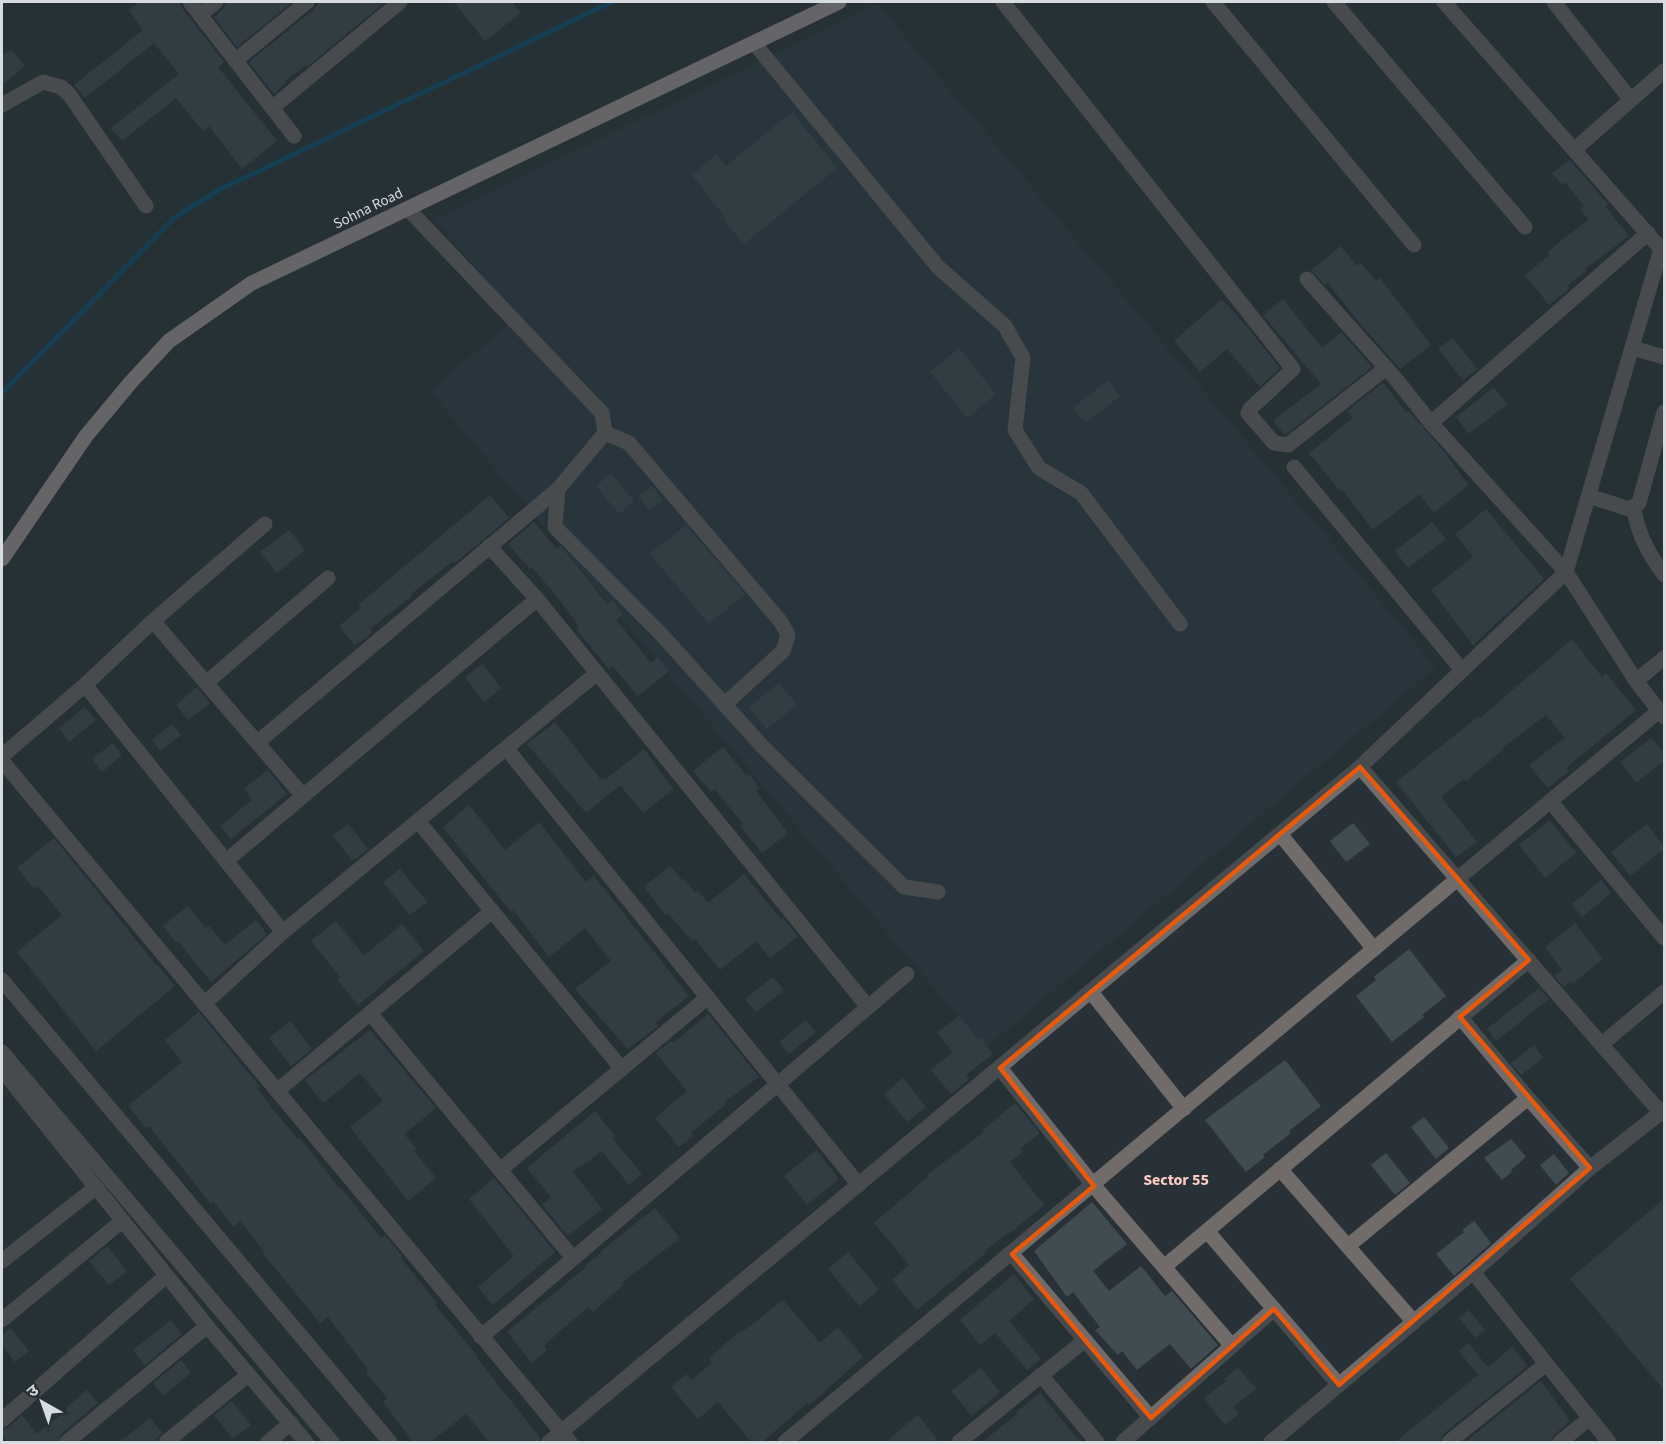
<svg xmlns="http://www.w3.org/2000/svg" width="1666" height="1444" font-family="'Source Sans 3','Noto Sans Devanagari',sans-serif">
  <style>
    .built { fill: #2b3b45 }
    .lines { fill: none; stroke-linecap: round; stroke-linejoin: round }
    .stream { stroke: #014f73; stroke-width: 5 }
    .building { fill: #414b52 }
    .minor { stroke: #716b6a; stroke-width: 15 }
    .major { stroke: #b2a5a3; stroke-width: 15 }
    .marked { fill: none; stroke: #e8590c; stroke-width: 4.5; stroke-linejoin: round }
    .labels { text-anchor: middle; stroke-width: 5; stroke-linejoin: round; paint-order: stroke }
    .street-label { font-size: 15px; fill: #d6dce0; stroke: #273137 }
    .neighbourhood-label { font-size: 16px; font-weight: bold; fill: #ffccc3; stroke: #273137 }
  </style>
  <rect width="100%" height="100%" fill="#273137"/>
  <path class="built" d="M877 4 1436 667 985 1048 430 391 517 317 435 220Z"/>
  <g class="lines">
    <path class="stream" d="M2 393 175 217 219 190 612 2"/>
  </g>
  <g class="building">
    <path d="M139 2H180L182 8 224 62 218 67 277 141 242 169 209 126 203 131 176 98 122 141 111 128 179 74 154 43 85 98 74 85 143 30 128 10Z"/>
    <path d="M226 2H288L290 4 237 47 214 17 223 9Z"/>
    <path d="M319 2H385L307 67 306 65 285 81 286 83 274 94 249 62 313 10Z"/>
    <path d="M454 2H512L521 13 485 41Z"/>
    <path d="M11 49 25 66 2 85V56Z"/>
    <path d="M792 112 837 168 744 244 723 219 725 217 692 175 717 154 726 166Z"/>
    <path d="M1570 160 1608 204 1605 206 1629 236 1585 269 1586 271 1568 285 1570 288 1549 305 1525 275 1550 255 1547 252 1588 220 1580 209 1584 206 1565 182 1562 185 1552 173Z"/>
    <path d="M1341 246 1357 266 1361 263 1376 281 1380 278 1431 345 1400 369 1357 320 1328 283 1325 285 1311 270Z"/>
    <path d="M1222 299 1247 327 1280 368 1260 387 1227 349 1200 372 1174 341Z"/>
    <path d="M1283 299 1322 348 1341 332 1372 367 1285 435 1273 421 1321 384 1263 315Z"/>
    <path d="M1453 338 1477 369 1463 380 1438 349Z"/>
    <path d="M959 348 996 394 967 418 930 372Z"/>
    <path d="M1108 380 1120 396 1086 423 1073 408Z"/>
    <path d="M1385 381 1383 383 1407 413 1409 411 1446 454 1468 485 1434 513 1419 494 1373 530 1342 489 1340 491 1309 453 1353 418 1347 411Z"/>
    <path d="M1494 387 1507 404 1469 434 1456 417Z"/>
    <path d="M611 473 634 501 619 514 596 486Z"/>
    <path d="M652 486 663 500 650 511 639 496Z"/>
    <path d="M490 495 509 518 455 563 453 561 411 594 412 596 370 629 373 632 355 646 339 626 361 608 358 605Z"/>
    <path d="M1486 509 1544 579 1473 645 1431 590 1473 557 1455 534Z"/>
    <path d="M534 522 557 549 561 546 565 551 607 604 612 600 623 614 616 620 651 663 658 657 669 671 638 696 613 666 609 669 576 629 579 626 558 598 532 567 530 569 508 544Z"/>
    <path d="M1432 522 1446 539 1408 568 1395 551Z"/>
    <path d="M686 525 745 594 709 624 650 554Z"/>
    <path d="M289 530 305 550 277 573 260 552Z"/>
    <path d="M1572 639 1602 677 1606 673 1636 710 1566 768 1569 771 1548 788 1529 765 1565 738 1546 715 1503 747 1504 749 1466 781 1464 779 1441 797 1477 842 1456 857 1396 782 1479 716 1480 718Z"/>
    <path d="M482 664 501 688 484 702 465 677Z"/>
    <path d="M779 683 797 705 767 729 749 707Z"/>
    <path d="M197 687 210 703 188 720 176 705Z"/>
    <path d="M85 707 96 720 69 742 59 728Z"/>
    <path d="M555 722 601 780 603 778 605 780 644 749 673 789 643 813 620 785 586 813 527 744Z"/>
    <path d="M172 724 181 735 160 751 152 740Z"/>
    <path d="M1651 738 1665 754V760L1636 783 1620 762Z"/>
    <path d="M113 743 122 755 102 772 92 759Z"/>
    <path d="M723 747 747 776 749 774 760 788 756 791 788 833 762 853 740 826 743 824 715 789 711 792 693 771Z"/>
    <path d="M268 770 287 794 231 839 220 826 252 800 244 789Z"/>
    <path d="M469 805 505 850 539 822 586 882 594 876 689 996 656 1022 658 1026 628 1049 575 989 611 961 585 928 549 957 513 910 511 912 443 827Z"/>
    <path d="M1550 820 1576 853 1545 878 1519 845Z"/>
    <path d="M1353 823 1370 844 1346 862 1330 841Z"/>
    <path d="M348 824 368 849 353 861 333 836Z"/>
    <path d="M1647 824 1665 848 1630 876 1611 852Z"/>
    <path d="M54 838 156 965 157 964 175 986 96 1051 17 952 62 915 38 886 34 889 17 868Z"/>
    <path d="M670 866 683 881 684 879 695 893 698 891 708 903 744 874 781 919 783 918 798 936 770 958 756 941 720 970 695 939 692 941 668 913 666 915 644 887Z"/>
    <path d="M400 869 427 902 410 915 383 882Z"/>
    <path d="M1601 880 1611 893 1582 917 1572 904Z"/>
    <path d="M188 906 206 928 209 926 225 945 256 920 267 934 211 982 178 941 176 943 163 926Z"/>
    <path d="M336 921 364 956 402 924 424 951 358 1005 337 979 340 977 311 941Z"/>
    <path d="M1575 923 1603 959 1573 983 1571 981 1564 987 1554 976 1562 970 1545 947Z"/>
    <path d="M1409 949 1446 996 1422 1015 1424 1017 1392 1042 1356 996 1376 980 1374 977Z"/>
    <path d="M773 977 784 990 756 1012 745 999Z"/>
    <path d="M1539 988 1549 999 1496 1041 1487 1029Z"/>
    <path d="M199 1012 259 1086 257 1088 276 1113 298 1139 300 1138 340 1189 341 1188 381 1238 385 1235 403 1257 401 1258 437 1303 435 1305 478 1357 477 1358 540 1438 539 1443H490L466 1414 429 1443H414L383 1402 387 1398 366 1373 368 1370 328 1317 320 1323 262 1252 264 1251 240 1221 234 1227 214 1202 211 1204 149 1126 146 1128 128 1106 182 1062 165 1040Z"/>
    <path d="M708 1014 759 1077 724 1102 726 1104 691 1133 693 1136 679 1147 655 1118 687 1091 656 1053 671 1041 673 1043Z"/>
    <path d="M959 1016 979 1040 981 1038 993 1054 966 1075 969 1079 951 1094 931 1070 953 1052 937 1033Z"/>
    <path d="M806 1020 816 1032 789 1054 779 1042Z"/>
    <path d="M290 1021 312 1049 291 1066 269 1038Z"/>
    <path d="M370 1030 436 1108 404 1134 417 1149 414 1151 436 1178 408 1201 350 1127 383 1101 360 1073 323 1103 305 1080Z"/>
    <path d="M1534 1045 1543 1058 1521 1075 1511 1063Z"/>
    <path d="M1285 1060 1321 1106 1289 1131 1291 1133 1263 1155 1265 1157 1246 1172 1205 1120Z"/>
    <path d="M903 1078 926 1107 907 1122 884 1094Z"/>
    <path d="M1015 1103 1040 1133 1020 1149 1023 1152 1010 1162 1044 1205 1010 1233 1009 1232 986 1250 987 1252 917 1310 892 1280 909 1265 874 1223 929 1176 927 1175 984 1132 983 1130Z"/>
    <path d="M595 1111 615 1136 612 1138 642 1174 629 1185 602 1151 573 1172 602 1209 568 1236 542 1205 551 1197 527 1168Z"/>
    <path d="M1424 1117 1449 1148 1436 1159 1411 1127Z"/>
    <path d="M1511 1139 1526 1157 1511 1170 1512 1172 1502 1180 1484 1158Z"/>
    <path d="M816 1150 839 1179 807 1205 784 1176Z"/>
    <path d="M1386 1153 1410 1183 1395 1195 1371 1165Z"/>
    <path d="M1554 1154 1569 1173 1556 1185 1540 1165Z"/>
    <path d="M494 1178 555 1252 493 1305 478 1287 514 1256 469 1199Z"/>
    <path d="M1665 1198V1391L1570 1279Z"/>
    <path d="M1092 1202 1127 1244 1093 1271 1109 1291 1141 1266 1165 1296 1172 1291 1218 1345 1191 1369 1170 1344 1137 1370 1122 1351 1118 1355 1095 1330 1100 1327 1073 1292 1067 1297 1034 1251Z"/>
    <path d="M655 1208 680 1238 621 1283 623 1285 593 1312 589 1307 562 1329 544 1346 547 1350 532 1363 507 1332 587 1266 586 1265 601 1253 600 1252Z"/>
    <path d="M1474 1221 1491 1243 1454 1276 1436 1254 1464 1232 1462 1230Z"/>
    <path d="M107 1246 127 1271 109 1285 89 1261Z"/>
    <path d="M848 1252 879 1290 859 1306 828 1269Z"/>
    <path d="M1014 1274 1034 1299 1009 1321 1041 1359 1027 1370 995 1333 980 1345 960 1320Z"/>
    <path d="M783 1300 820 1343 838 1327 863 1357 822 1394 809 1405 807 1403 761 1443H752L718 1402 698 1419 671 1387 686 1374 691 1380 712 1363 709 1359 726 1343 740 1331 741 1333Z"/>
    <path d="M1469 1310 1485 1330 1475 1338 1459 1318Z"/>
    <path d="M171 1320 182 1334 145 1365 133 1350Z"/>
    <path d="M11 1328 29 1351 15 1362 2 1345V1335Z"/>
    <path d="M1468 1343 1488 1367 1512 1347 1528 1366 1443 1434 1439 1443H1394L1478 1375 1459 1351Z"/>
    <path d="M181 1360 191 1373 163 1396 153 1383Z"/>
    <path d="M1238 1367 1256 1389 1233 1407 1239 1414 1225 1425 1204 1398 1226 1381 1224 1379Z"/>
    <path d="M981 1368 1000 1392 972 1416 951 1391Z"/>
    <path d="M1541 1381 1570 1421 1554 1435 1550 1443H1464Z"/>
    <path d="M87 1390 98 1403 61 1434 57 1443H8L2 1435V1429L8 1428 22 1415 37 1434 67 1410 66 1408Z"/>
    <path d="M1040 1393 1081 1443H981L1017 1414 1016 1412Z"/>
    <path d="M232 1401 251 1425 233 1439 214 1415Z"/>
    <path d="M918 1415 940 1443H885L903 1427Z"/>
    <path d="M150 1418 162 1433 157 1438 156 1443H119Z"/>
  </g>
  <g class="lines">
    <g class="minor">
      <path d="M190 2 294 136"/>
      <path d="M1003 2 1293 369 1250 409 1248 413 1274 443 1288 445 1386 368"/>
      <path d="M1213 2 1414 245"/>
      <path d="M1334 2 1525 227"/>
      <path d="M1444 2 1661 249"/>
      <path d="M1554 2 1631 100"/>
      <path d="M200 15 216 2"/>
      <path d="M754 43 938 267 1005 326 1023 358 1015 430 1039 468 1081 493 1180 624"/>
      <path d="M236 60 307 2"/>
      <path d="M2 105 43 82 61 87 69 94 146 206"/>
      <path d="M272 108 400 2"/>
      <path d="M1574 150 1664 71"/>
      <path d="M1307 279 1395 378 1431 423 1566 572 1636 681 1664 717"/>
      <path d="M1632 348 1664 357"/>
      <path d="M1431 423 1648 233"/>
      <path d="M605 433 629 443 781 622 788 635 783 651 725 704"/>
      <path d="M1294 467 1462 670"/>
      <path d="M558 489 555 527 660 633 762 746 904 887 938 892"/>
      <path d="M1589 496 1629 509 1639 503 1664 412"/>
      <path d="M1634 508C1637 533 1649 554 1664 575"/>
      <path d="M489 546 537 599 868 1007"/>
      <path d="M153 621 265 524"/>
      <path d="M1636 681 1664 658"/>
      <path d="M206 683 328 578"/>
      <path d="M85 685 283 932"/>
      <path d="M258 742 558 489 605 433 602 413 408 209"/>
      <path d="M506 748 859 1185"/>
      <path d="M2 756 85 685 153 621 303 796"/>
      <path d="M2 761 570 1442"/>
      <path d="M1360 767 1661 1113"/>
      <path d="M1550 801 1664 938"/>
      <path d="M418 821 622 1069"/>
      <path d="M1280 834 1374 949"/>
      <path d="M226 861 537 599"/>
      <path d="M2 980 390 1442"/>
      <path d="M1091 992 1184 1109"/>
      <path d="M204 1004 283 932 597 673"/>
      <path d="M370 1013 573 1258"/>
      <path d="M1460 1017 1528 1098 1590 1168"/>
      <path d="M1602 1044 1664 992"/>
      <path d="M2 1052 332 1442"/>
      <path d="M1000 1068 1094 1186 1164 1267 1529 960"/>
      <path d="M2 1070 207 1326 306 1442"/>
      <path d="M277 1091 492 911"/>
      <path d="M1280 1169 1414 1322"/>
      <path d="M500 1170 708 997"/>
      <path d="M1207 1231 1339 1385"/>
      <path d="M1348 1246 1528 1098"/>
      <path d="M1012 1254 1151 1418"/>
      <path d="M2 1261 95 1188"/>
      <path d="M1164 1267 1232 1346"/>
      <path d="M1473 1272 1609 1442"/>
      <path d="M2 1320 122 1221"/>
      <path d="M481 1337 907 974"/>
      <path d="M1041 1375 1097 1442"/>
      <path d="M2 1420 166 1276"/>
      <path d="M67 1442 207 1326"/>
      <path d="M166 1442 248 1375"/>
      <path d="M268 1442 291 1423"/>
      <path d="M549 1442 1360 767 1566 572 1661 249 1664 246"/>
      <path d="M785 1442C1077 1200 1366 953 1659 711"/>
      <path d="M959 1442 1085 1340"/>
      <path d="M1123 1442 1274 1309"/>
      <path d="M1271 1442 1473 1272 1590 1168 1664 1110"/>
      <path d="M1449 1442 1546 1364"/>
      <path d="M1560 1442 1590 1418"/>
    </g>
    <path class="major" d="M2 559 86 436 131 382 169 341 252 283 839 2"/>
  </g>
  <path d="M0 0H1666V1444H0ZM1360 767 1529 960 1460 1017 1590 1168 1339 1385 1274 1309 1151 1418 1012 1254 1094 1186 1000 1068Z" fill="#273137" fill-opacity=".55" fill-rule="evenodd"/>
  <path class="marked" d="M1360 767 1529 960 1460 1017 1590 1168 1339 1385 1274 1309 1151 1418 1012 1254 1094 1186 1000 1068Z"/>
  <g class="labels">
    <g class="street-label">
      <text transform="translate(368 208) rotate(-26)" y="5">Sohna Road</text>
    </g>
    <g class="neighbourhood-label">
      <text x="1176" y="1185">Sector 55</text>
    </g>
  </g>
  <rect width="1666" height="1444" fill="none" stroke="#d6dce0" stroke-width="6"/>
  <g transform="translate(42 1402) rotate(320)" stroke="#273137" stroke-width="4.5" paint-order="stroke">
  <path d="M0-4.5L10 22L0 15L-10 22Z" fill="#d6dce0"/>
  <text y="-9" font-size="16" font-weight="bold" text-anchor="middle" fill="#d6dce0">उ</text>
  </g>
</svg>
